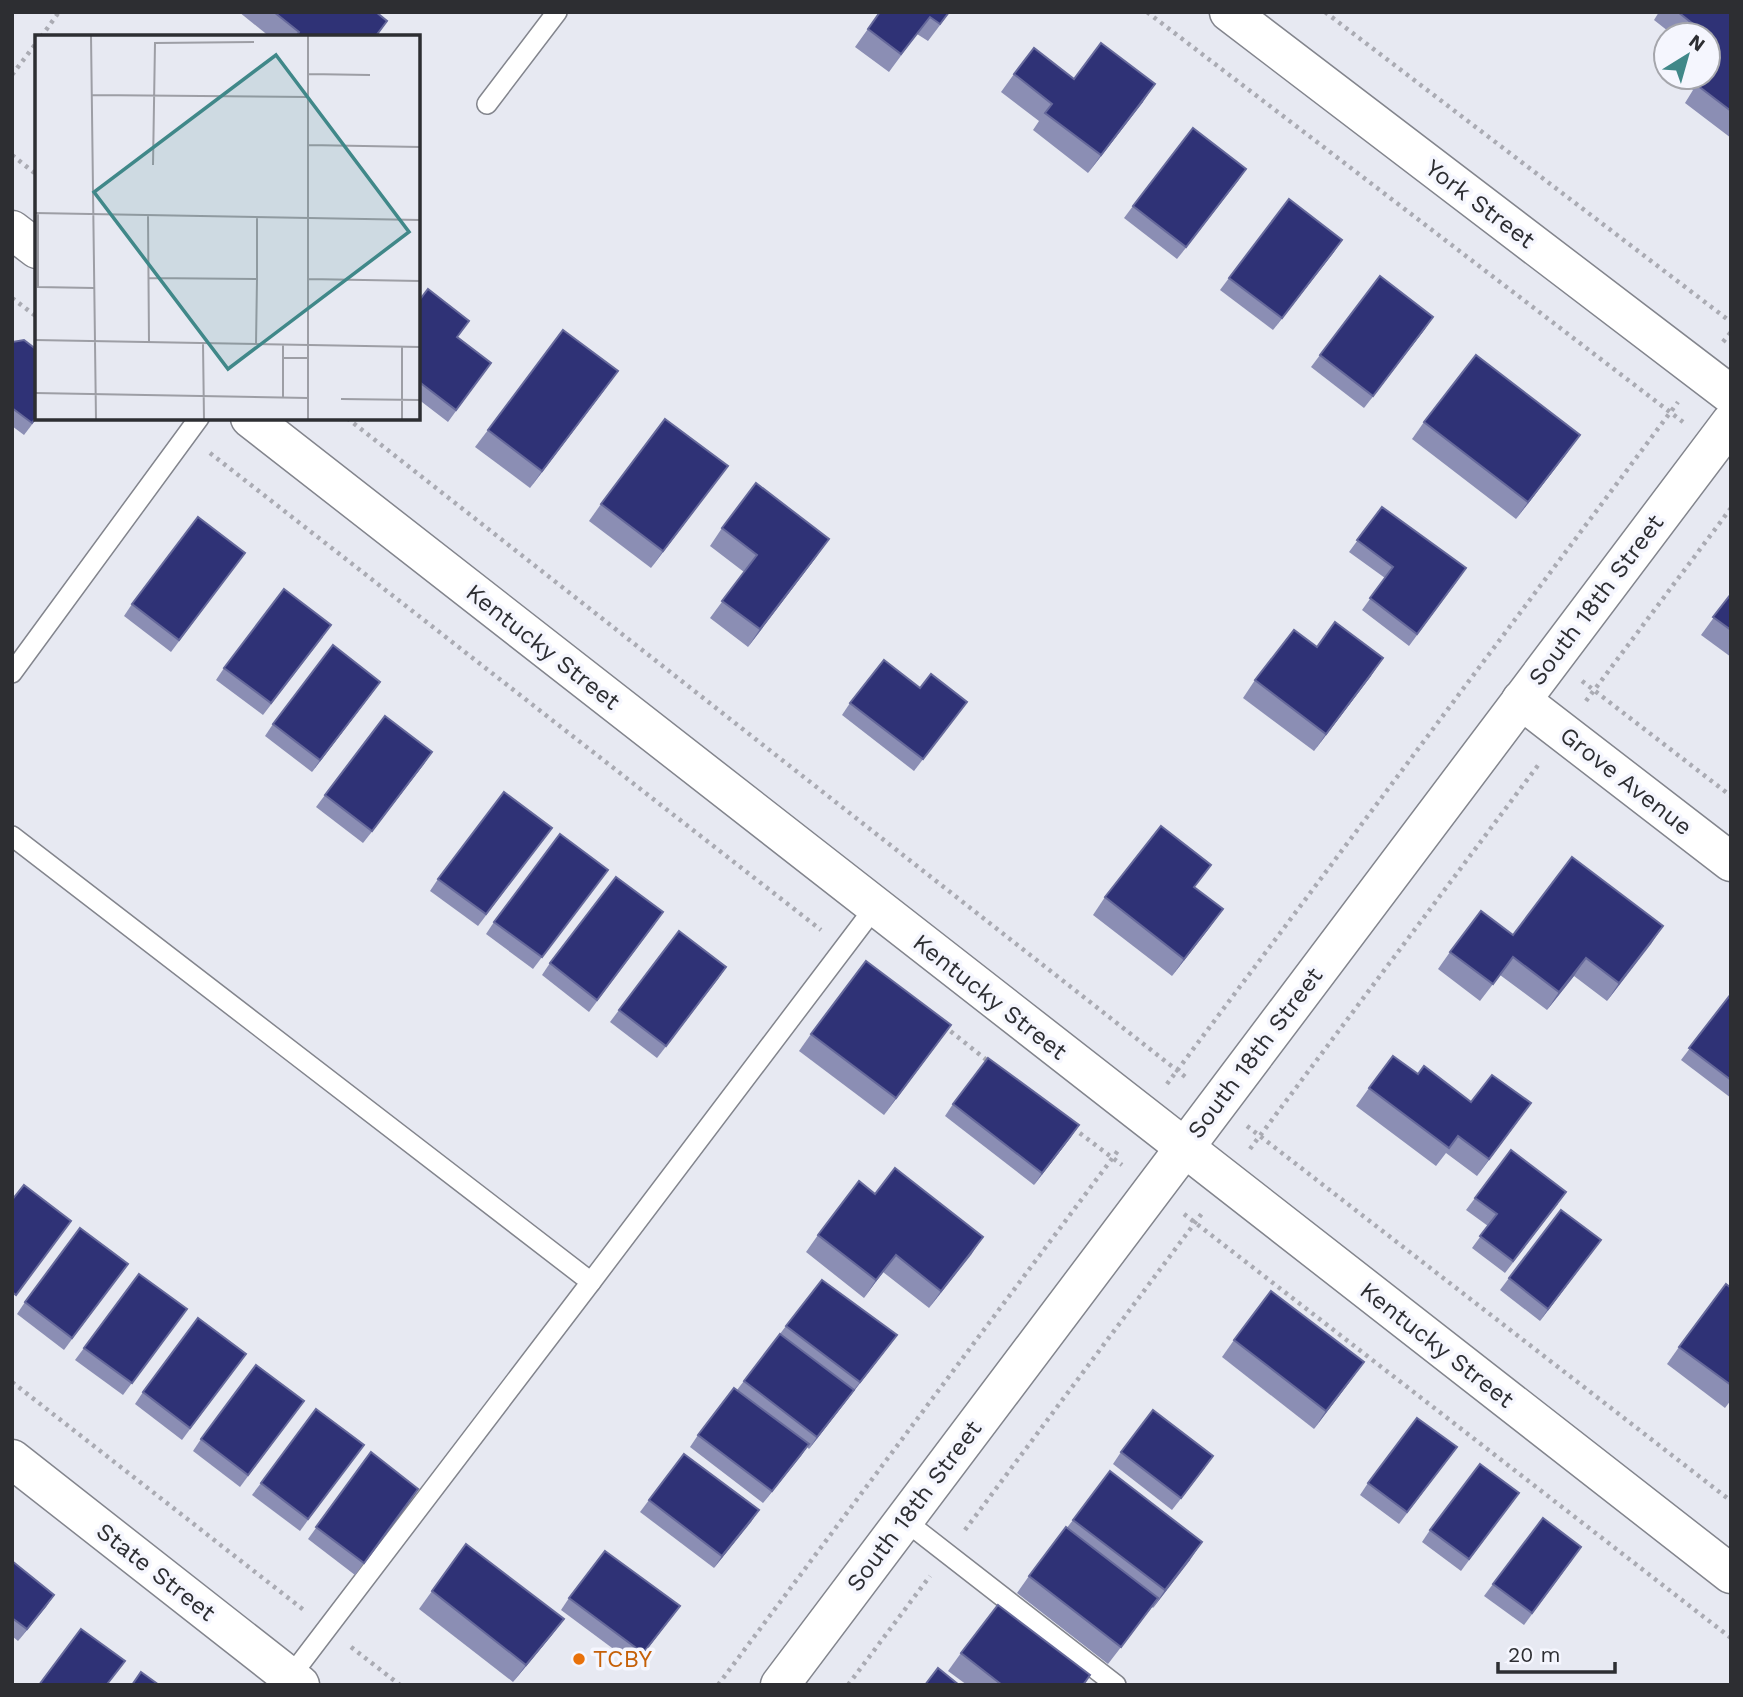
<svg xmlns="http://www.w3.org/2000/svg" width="1743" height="1697" font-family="'Work Sans',sans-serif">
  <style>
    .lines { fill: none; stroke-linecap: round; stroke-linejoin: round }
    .service-casing { stroke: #83858d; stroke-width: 22 }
    .minor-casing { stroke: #83858d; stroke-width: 41 }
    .tertiary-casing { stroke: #83858d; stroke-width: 41 }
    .path { stroke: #aaabb3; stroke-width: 4.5; stroke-dasharray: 3.5 5; stroke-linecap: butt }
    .service { stroke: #fff; stroke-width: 19 }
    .minor { stroke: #fff; stroke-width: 38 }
    .tertiary { stroke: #fff; stroke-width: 38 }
    .wall { fill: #8b8eb4 }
    .shaded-wall { fill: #66699b }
    .building { fill: #2f3276; stroke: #66699b; stroke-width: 2 }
    .food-dot { fill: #e8710a; stroke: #f5f6fe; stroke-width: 2.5 }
    .labels { text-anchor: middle; stroke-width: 7; stroke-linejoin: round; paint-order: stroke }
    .street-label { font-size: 24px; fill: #2d2e32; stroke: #f5f6fe }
    .food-label { font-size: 24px; fill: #c56008; stroke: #f5f6fe; text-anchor: start }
    .inset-road { fill: none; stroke: #9d9ea5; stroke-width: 2 }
    .view { fill: #408889; fill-opacity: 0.15; stroke: #408889; stroke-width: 3.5 }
    .inset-edge { fill: none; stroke: #2d2e32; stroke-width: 3.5 }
  </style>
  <rect width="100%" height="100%" fill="#e7e9f2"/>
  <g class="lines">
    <g class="service-casing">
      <g id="service">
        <path d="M487 104 557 12"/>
        <path d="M12 673 199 418"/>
        <path d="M12 836 591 1282 290 1677"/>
        <path d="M591 1282 875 907"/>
        <path d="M904 1520 1116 1685"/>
      </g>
    </g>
    <g class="minor-casing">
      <g id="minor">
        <path d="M1229 12 1731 395"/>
        <path d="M12 230 37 249"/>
        <path d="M250 418 1731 1574"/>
        <path d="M1521 700 1731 862"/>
        <path d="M780 1685 1731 422"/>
      </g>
    </g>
    <g class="tertiary-casing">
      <path id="tertiary" d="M12 1459 300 1685"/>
    </g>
    <g class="path">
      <path d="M1147 12 1683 422"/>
      <path d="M1325 12 1731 322"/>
      <path d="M41 37 59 12"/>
      <path d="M12 75 37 42"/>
      <path d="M12 155 37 175"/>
      <path d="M12 298 37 317"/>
      <path d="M1723 342 1731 332"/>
      <path d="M347 418 1188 1079"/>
      <path d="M210 453 821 930"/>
      <path d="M1582 681 1731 796"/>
      <path d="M1586 701 1731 508"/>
      <path d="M944 1026 989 1062"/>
      <path d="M1167 1084 1678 402"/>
      <path d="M1247 1126 1731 1501"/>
      <path d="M1073 1128 1122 1165"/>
      <path d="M1250 1149 1539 764"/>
      <path d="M1184 1214 1731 1638"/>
      <path d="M12 1382 305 1611"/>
      <path d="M965 1530 1203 1212"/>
      <path d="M351 1647 400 1685"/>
      <path d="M718 1685 1120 1148"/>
      <path d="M848 1685 930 1576"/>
    </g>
    <use href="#service" class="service"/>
    <use href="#minor" class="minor"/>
    <use href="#tertiary" class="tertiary"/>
  </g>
  <g class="wall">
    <path d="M239 12H376L387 21 376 37H270Z"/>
    <path d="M880 12H950L928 41 917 34 889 72 855 47Z"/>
    <path d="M1659 12H1731V138L1685 103 1693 90 1676 77H1708V35H1673L1654 20Z"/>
    <path d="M1666 60V69L1662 66Z"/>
    <path d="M1014 74 1074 79 1143 102 1088 173 1033 130 1039 121 1001 92Z"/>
    <path d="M1246 169 1177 259 1124 218 1133 206Z"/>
    <path d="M1334 252 1273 330 1220 290 1229 278Z"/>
    <path d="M418 302 458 337 491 363 448 422 418 399Z"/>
    <path d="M1425 329 1364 408 1311 367 1320 355Z"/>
    <path d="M12 342 37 418 24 435 12 426Z"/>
    <path d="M605 389 530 488 475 447 488 430Z"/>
    <path d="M1424 422 1567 453 1516 519 1412 439Z"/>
    <path d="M715 483 651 568 589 521 601 504Z"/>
    <path d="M1382 507 1458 580 1409 646 1362 610 1385 578 1349 552Z"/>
    <path d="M722 528 817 556 748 647 710 618 744 572 710 546Z"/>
    <path d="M245 553 171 652 124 616 132 604Z"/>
    <path d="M1731 594V657L1701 635Z"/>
    <path d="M323 637 263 715 216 680 224 668Z"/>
    <path d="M1317 647 1371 676 1314 751 1243 698 1255 680Z"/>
    <path d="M920 688 967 702 914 771 842 715 850 703Z"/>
    <path d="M372 693 312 772 265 736 273 724Z"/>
    <path d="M424 764 363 843 316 807 325 795Z"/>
    <path d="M543 840 478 926 430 891 438 879Z"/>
    <path d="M608 870 533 969 486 934 494 922Z"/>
    <path d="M1195 887 1210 927 1172 976 1093 915 1105 897Z"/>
    <path d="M655 924 589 1012 542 975 550 963Z"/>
    <path d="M1663 926 1607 1001 1574 976 1547 1010 1500 975 1480 1001 1438 969 1450 952 1513 935Z"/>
    <path d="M726 967 657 1058 610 1022 619 1010Z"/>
    <path d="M1731 994V1098L1681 1060Z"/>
    <path d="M951 1025 884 1115 799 1051 811 1034Z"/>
    <path d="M1418 1074 1471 1102 1531 1103 1477 1176 1446 1153 1436 1166 1356 1106 1369 1088Z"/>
    <path d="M953 1104 1071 1137 1034 1185 945 1116Z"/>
    <path d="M875 1194 983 1237 929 1308 883 1272 864 1298 806 1252 818 1235Z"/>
    <path d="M1475 1198 1558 1204 1505 1273 1472 1248 1488 1226 1466 1210Z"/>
    <path d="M1601 1240 1540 1321 1500 1290 1509 1278Z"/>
    <path d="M128 1264 64 1350 17 1314 25 1302Z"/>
    <path d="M1731 1288V1400L1725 1408 1667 1364 1679 1347Z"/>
    <path d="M178 1321 123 1395 75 1360 84 1348Z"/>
    <path d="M786 1326 888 1347 809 1449 807 1447 763 1503 690 1447 698 1435 737 1390Z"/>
    <path d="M1234 1340 1351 1380 1314 1429 1222 1357Z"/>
    <path d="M237 1366 182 1440 135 1404 143 1392Z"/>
    <path d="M295 1413 240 1487 193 1451 201 1439Z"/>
    <path d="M1457 1447 1399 1524 1360 1495 1368 1483Z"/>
    <path d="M371 1452 418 1489 355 1575 308 1539Z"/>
    <path d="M1121 1452 1205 1468 1172 1510 1113 1464Z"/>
    <path d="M355 1456 300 1531 252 1495 261 1483Z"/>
    <path d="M1519 1493 1461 1571 1422 1542 1430 1530Z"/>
    <path d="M649 1500 759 1510 714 1568 640 1512Z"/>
    <path d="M1073 1520 1190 1560 1153 1608 1152 1607 1108 1664 1017 1593 1029 1576Z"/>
    <path d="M466 1544 564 1619 551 1636 513 1682 419 1609Z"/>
    <path d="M1573 1559 1524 1625 1484 1596 1493 1584Z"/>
    <path d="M12 1561 54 1595 18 1641 12 1636Z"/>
    <path d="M569 1598 680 1606 635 1665 561 1610Z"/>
    <path d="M961 1653 1084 1685H967L948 1671Z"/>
  </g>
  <g class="shaded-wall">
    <path d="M1155 84 1143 102 1088 173 1101 155Z"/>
    <path d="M1246 169 1238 181 1177 259 1186 247Z"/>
    <path d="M1342 240 1334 252 1273 330 1282 318Z"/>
    <path d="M1433 317 1425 329 1364 408 1373 396Z"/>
    <path d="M618 371 605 389 530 488 542 471Z"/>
    <path d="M1580 435 1567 453 1516 519 1528 502Z"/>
    <path d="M728 466 715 483 651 568 663 551Z"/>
    <path d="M829 539 817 556 748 647 760 629Z"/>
    <path d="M1383 658 1371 676 1314 751 1326 734Z"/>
    <path d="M380 682 372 693 312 772 320 760Z"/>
    <path d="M432 752 424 764 363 843 372 831Z"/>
    <path d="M1223 909 1210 927 1172 976 1184 959Z"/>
    <path d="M1663 926 1651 944 1607 1001 1619 983Z"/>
    <path d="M1586 958 1574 976 1547 1010 1559 992Z"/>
    <path d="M726 967 718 979 657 1058 666 1046Z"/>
    <path d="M951 1025 938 1043 884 1115 896 1098Z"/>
    <path d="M1531 1103 1518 1121 1477 1176 1489 1159Z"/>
    <path d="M1079 1125 1071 1137 1034 1185 1042 1173Z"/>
    <path d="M983 1237 971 1255 929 1308 941 1291Z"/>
    <path d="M1601 1240 1592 1252 1540 1321 1548 1309Z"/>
    <path d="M896 1255 883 1272 864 1298 876 1280Z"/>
    <path d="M897 1335 888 1347 809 1449 817 1437Z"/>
    <path d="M1364 1362 1351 1380 1314 1429 1326 1411Z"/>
    <path d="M809 1444 801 1456 763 1503 772 1491Z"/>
    <path d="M759 1510 751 1522 714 1568 722 1556Z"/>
    <path d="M1202 1542 1190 1560 1153 1608 1165 1590Z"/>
    <path d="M54 1595 46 1607 18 1641 27 1629Z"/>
    <path d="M680 1606 671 1618 635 1665 643 1653Z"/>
    <path d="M564 1619 551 1636 513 1682 526 1665Z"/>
  </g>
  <g class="building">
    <path d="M274 12H376L387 21 375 37H296L299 32Z"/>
    <path d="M880 12H949L940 24 930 17 901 54 868 29Z"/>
    <path d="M1678 12H1731V111L1697 85 1703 77H1708V35H1684L1693 24Z"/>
    <path d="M1101 43 1155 84 1101 155 1045 113 1052 104 1014 74 1034 48 1074 79Z"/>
    <path d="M1193 128 1246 169 1186 247 1133 206Z"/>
    <path d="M1289 199 1342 240 1282 318 1229 278Z"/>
    <path d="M1380 276 1433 317 1373 396 1320 355Z"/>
    <path d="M428 289 469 321 457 337 491 363 456 410 418 381V302Z"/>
    <path d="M563 330 618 371 542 471 488 430Z"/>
    <path d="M24 340 37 350V417L32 423 12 408V342Z"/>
    <path d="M1476 355 1580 435 1528 502 1424 422Z"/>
    <path d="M665 419 728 466 663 551 601 504Z"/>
    <path d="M756 483 829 539 760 629 722 601 757 555 722 528Z"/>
    <path d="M1382 507 1466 568 1417 634 1370 598 1393 567 1357 540Z"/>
    <path d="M198 517 245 553 179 640 132 604Z"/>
    <path d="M284 589 331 625 271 703 224 668Z"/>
    <path d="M1731 594V630L1713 617Z"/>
    <path d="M1335 622 1383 658 1326 734 1255 680 1294 630 1317 647Z"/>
    <path d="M333 645 380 682 320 760 273 724Z"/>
    <path d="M884 660 920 688 931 674 967 702 923 759 850 703Z"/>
    <path d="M385 716 432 752 372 831 325 795Z"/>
    <path d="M504 792 552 828 486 914 438 879Z"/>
    <path d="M1161 826 1211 865 1194 887 1223 909 1184 959 1105 897Z"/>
    <path d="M560 834 608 870 542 957 494 922Z"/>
    <path d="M1572 857 1663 926 1619 983 1586 958 1559 992 1513 957 1493 984 1450 952 1481 911 1513 935Z"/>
    <path d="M616 877 663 912 597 1000 550 963Z"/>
    <path d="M679 931 726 967 666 1046 619 1010Z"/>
    <path d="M866 961 951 1025 896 1098 811 1034Z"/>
    <path d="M1731 994V1080L1689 1048Z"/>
    <path d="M1393 1056 1418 1074 1424 1066 1471 1102 1492 1075 1531 1103 1489 1159 1458 1136 1449 1148 1369 1088Z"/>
    <path d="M988 1058 1079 1125 1042 1173 953 1104Z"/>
    <path d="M1511 1150 1566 1192 1513 1261 1480 1236 1497 1214 1475 1198Z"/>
    <path d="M895 1168 983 1237 941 1291 896 1255 876 1280 818 1235 859 1181 875 1194Z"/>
    <path d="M24 1185 71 1221 16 1295 12 1292V1200Z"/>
    <path d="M1561 1210 1601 1240 1548 1309 1509 1278Z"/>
    <path d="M80 1228 128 1264 72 1338 25 1302Z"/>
    <path d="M139 1274 187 1309 132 1383 84 1348Z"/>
    <path d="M822 1280 897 1335 860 1382 786 1326Z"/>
    <path d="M1726 1284 1731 1288V1385L1679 1347Z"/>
    <path d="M1271 1291 1364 1362 1326 1411 1234 1340Z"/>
    <path d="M198 1318 246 1354 190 1428 143 1392Z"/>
    <path d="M780 1334 854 1390 817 1437 744 1381Z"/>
    <path d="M256 1365 304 1401 248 1475 201 1439Z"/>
    <path d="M734 1388 809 1444 772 1491 698 1435Z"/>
    <path d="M316 1409 364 1445 308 1519 261 1483Z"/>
    <path d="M1153 1410 1213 1456 1181 1498 1121 1452Z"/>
    <path d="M1417 1418 1457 1447 1407 1512 1368 1483Z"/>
    <path d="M371 1452 418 1489 364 1563 316 1527Z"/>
    <path d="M684 1454 759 1510 722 1556 649 1500Z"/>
    <path d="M1480 1464 1519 1493 1469 1559 1430 1530Z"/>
    <path d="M1110 1471 1202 1542 1165 1590 1073 1520Z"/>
    <path d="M1543 1518 1581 1547 1532 1613 1493 1584Z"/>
    <path d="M1066 1527 1158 1598 1121 1647 1029 1576Z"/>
    <path d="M466 1544 564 1619 526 1665 432 1591Z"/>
    <path d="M605 1551 680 1606 643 1653 569 1598Z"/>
    <path d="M12 1561 54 1595 27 1629 12 1618Z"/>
    <path d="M998 1605 1090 1675 1083 1685H1002L961 1653Z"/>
    <path d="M81 1629 125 1661 108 1683 111 1685H39Z"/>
    <path d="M938 1668 959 1685H925Z"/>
    <path d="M141 1672 159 1685H132Z"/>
  </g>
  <circle class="food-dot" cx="579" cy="1659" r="7"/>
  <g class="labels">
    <g class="street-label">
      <text transform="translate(1480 204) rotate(37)" y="8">York Street</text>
      <text transform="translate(1596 600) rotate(-53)" y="8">South 18th Street</text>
      <text transform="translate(543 647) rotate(38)" y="8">Kentucky Street</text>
      <text transform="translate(1626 781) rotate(38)" y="8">Grove Avenue</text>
      <text transform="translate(990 997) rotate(38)" y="8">Kentucky Street</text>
      <text transform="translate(1255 1053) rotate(-53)" y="8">South 18th Street</text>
      <text transform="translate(1437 1345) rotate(38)" y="8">Kentucky Street</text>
      <text transform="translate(914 1506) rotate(-53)" y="8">South 18th Street</text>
      <text transform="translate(156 1572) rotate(38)" y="8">State Street</text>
    </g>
    <g class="food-label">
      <text x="593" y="1667">TCBY</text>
    </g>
  </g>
  <g transform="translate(35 35)">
    <rect width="385" height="385" fill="#e7e9f2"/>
    <path class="inset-road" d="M56 0 61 385M273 0V385M273 39 335 40M56 60 273 62M273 110 385 112M118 130 120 8 219 7M0 178 385 185M3 178V252M113 181 114 307M114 243 222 244 221 309M222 244V183M273 244 385 246M2 252 59 253M0 305 385 312M168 308 169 385M248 310V362M367 312V385M248 323H273M0 358 273 363M306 364 385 365"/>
    <path class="view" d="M241 20 374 197 193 334 59 157Z"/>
    <rect width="385" height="385" class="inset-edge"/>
  </g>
  <rect width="1743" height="1697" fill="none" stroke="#2d2e32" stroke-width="28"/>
  <g transform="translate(1687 56) rotate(37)"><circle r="33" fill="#f5f6fe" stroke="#a5a6ac" stroke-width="2"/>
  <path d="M0-5L12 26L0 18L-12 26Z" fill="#408889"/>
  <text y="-10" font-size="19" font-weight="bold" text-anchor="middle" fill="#2d2e32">N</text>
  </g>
  <path d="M1498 1662v10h117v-10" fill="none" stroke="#2d2e32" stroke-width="3.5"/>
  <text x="1508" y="1662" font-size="21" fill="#2d2e32" stroke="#f5f6fe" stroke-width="5" paint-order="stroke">20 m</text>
</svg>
